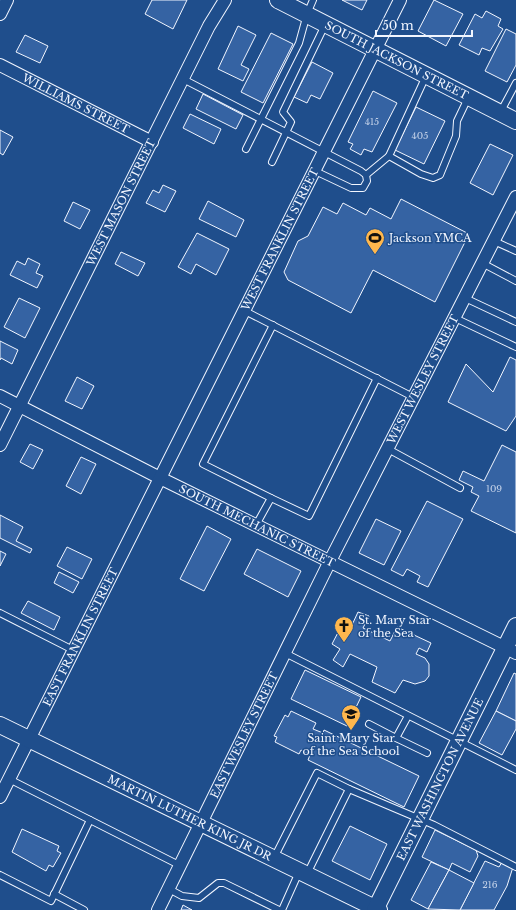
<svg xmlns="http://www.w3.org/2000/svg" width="516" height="910" font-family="'Libre Baskerville',serif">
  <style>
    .building { fill: #3563a3; stroke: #f2f6ff }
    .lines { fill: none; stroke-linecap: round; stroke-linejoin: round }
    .lane-casing { stroke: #f2f6ff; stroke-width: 8 }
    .street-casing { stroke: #f2f6ff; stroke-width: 14 }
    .secondary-casing { stroke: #f2f6ff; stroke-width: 18 }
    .lane { stroke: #1f4e8c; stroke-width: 6 }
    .street { stroke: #1f4e8c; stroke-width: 12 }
    .secondary { stroke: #1f4e8c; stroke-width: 16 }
    .labels { text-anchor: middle; stroke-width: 3; stroke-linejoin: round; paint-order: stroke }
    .number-label { font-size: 9px; fill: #c3d1e8 }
    .street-label { font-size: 11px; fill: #f2f6ff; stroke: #1f4e8c }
    .poi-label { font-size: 11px; fill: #f2f6ff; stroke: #1f4e8c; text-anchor: start }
  </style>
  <rect width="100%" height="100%" fill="#1f4e8c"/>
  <g class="building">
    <path d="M152 0H187L173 29 145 14Z"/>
    <path d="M342 0H367L362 10Z"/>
    <path d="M434 0 463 14 446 46 418 31Z"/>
    <path d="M486 11 501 19 498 26 503 29 490 51 482 48 479 55 459 45 475 14 482 18Z"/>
    <path d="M238 26 256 35 241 65 249 69 243 81 218 69Z"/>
    <path d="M506 29 516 34V65L507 82 485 71Z"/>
    <path d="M271 33 293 44 263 103 241 92Z"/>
    <path d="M25 35 48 46 40 63 16 52Z"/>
    <path d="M312 62 333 73 320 99 311 95 307 103 294 97Z"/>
    <path d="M373 91 397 103 372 152 364 149 361 155 350 149 353 144 348 142Z"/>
    <path d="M203 94 243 115 236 129 196 109Z"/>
    <path d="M416 107 445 121 424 164 395 150Z"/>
    <path d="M190 114 221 129 214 144 183 128Z"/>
    <path d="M0 130 13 137 3 155 0 153Z"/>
    <path d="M490 144 513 155 493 195 470 183Z"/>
    <path d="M163 185 176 191 165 212 146 203 153 190 159 193Z"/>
    <path d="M401 199 469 234 435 302 373 270 351 313 288 280 284 272 298 241 308 236 323 207 337 214 343 203 366 215 370 208 391 219Z"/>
    <path d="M208 201 244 220 236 237 199 219Z"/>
    <path d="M73 202 90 210 80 229 64 221Z"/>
    <path d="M197 233 229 249 216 275 196 264 191 274 178 267Z"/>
    <path d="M121 252 145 263 138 276 115 264Z"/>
    <path d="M28 258 40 264 36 273 43 276 37 288 10 275 17 261 25 265Z"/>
    <path d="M19 298 40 308 25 338 4 327Z"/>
    <path d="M0 341 18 350 12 364 1 358 0 360Z"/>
    <path d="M510 357 516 360V416L506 431 448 402 466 364 493 392Z"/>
    <path d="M77 377 94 386 82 409 65 401Z"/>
    <path d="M30 444 43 450 33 469 20 462Z"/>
    <path d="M502 445 516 452V533L471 511 479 496 471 492 473 487 459 480 463 471 484 481Z"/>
    <path d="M81 457 96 464 81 494 66 486Z"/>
    <path d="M427 501 463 519 428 587 417 582 420 576 407 569 403 576 391 570Z"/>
    <path d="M0 515 23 527 16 541 32 549 30 553 0 538Z"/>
    <path d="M376 519 401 531 384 565 359 553Z"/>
    <path d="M207 526 231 539 204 591 180 579Z"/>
    <path d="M67 547 92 559 82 579 57 566Z"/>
    <path d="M257 549 301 571 288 597 244 574Z"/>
    <path d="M0 551 6 554 0 566Z"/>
    <path d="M59 572 79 582 73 593 54 583Z"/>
    <path d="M28 601 60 617 54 630 21 613Z"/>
    <path d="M358 612 369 616 363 628 390 641 397 627 431 643 427 652 419 648 416 654 425 658 429 664V676L425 681 415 684 403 680 395 693 372 682 377 667 350 654 343 667 333 660 340 649 332 644 344 621 352 625Z"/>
    <path d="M305 670 361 697 347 726 291 699Z"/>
    <path d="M514 673 516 674V721L496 711Z"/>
    <path d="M291 711 316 723 313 729 323 733 324 730 419 776 404 807 308 760 310 755 301 750 299 754 275 742 277 737 274 736 285 715 288 717Z"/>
    <path d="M496 711 516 721V729L502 755 479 743Z"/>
    <path d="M350 826 387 844 370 880 332 861Z"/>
    <path d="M22 829 59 846 57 851 61 853 53 867 49 865 46 871 12 852Z"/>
    <path d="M435 830 476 850 478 856 470 872 452 863 449 870 422 857Z"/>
    <path d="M485 861 499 867 502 862 513 867 507 886 494 910H460Z"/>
    <path d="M431 862 449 870 428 909 411 900Z"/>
    <path d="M449 870 474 883 460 910 428 909Z"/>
    <path d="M183 905 192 910H181Z"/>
  </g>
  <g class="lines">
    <g class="lane-casing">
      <g id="lane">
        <path d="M426 76 389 156 421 174 433 178 440 175 456 136 457 121 468 98"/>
        <path d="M183 79 361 171 366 175 367 181 363 188H351L313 170"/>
        <path d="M500 113 516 83"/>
        <path d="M246 149 299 43 307 14 313 0"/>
        <path d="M272 162 291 122 283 112 325 25"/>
        <path d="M366 175 389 156"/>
        <path d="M494 241 516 251"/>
        <path d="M482 263 516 281"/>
        <path d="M465 298 516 322"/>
        <path d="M243 310 415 398"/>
        <path d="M455 318 516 347"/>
        <path d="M388 449 460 488"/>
        <path d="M271 498 309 516 377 378"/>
        <path d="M256 525 271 498 203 464 273 325"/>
        <path d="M0 613 75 651"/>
        <path d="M285 653 516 770"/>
        <path d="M408 716 396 738 427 753"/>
        <path d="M369 724 396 738"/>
        <path d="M9 779 181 866"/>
        <path d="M349 789 434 825 516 867"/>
        <path d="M274 858 317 773 349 789 307 874"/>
        <path d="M0 875 51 901 90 820"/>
        <path d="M169 889 182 896 199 898 218 883H224L279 910"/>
        <path d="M54 894 84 910"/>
        <path d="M282 910 299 872"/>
      </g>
    </g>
    <g class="street-casing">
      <g id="street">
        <path d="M0 14 7 0"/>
        <path id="s1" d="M0 65 152 142"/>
        <path id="s2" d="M0 396 160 478 516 653"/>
        <path id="s3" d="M0 445 209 26 225 0"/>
        <path id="s4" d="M0 797 400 0"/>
        <path id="s5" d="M158 910 330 561 516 197"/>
      </g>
    </g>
    <g class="secondary-casing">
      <g id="secondary">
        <path id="s6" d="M278 0 516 121"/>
        <path id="s7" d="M0 725 379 910"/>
        <path id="s8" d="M375 910 516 626"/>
      </g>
    </g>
    <use href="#lane" class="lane"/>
    <use href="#street" class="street"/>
    <use href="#secondary" class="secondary"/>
  </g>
  <defs>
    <g id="stadium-pin" transform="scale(1)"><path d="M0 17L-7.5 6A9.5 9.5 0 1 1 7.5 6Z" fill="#ffb74d" stroke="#1f4e8c"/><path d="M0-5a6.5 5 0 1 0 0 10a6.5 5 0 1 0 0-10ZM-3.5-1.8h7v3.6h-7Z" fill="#111"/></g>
    <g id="church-pin" transform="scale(1)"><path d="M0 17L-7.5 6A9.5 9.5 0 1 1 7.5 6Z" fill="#ffb74d" stroke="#1f4e8c"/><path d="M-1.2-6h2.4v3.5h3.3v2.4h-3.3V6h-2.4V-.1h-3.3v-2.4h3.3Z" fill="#111"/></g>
    <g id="school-pin" transform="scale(1)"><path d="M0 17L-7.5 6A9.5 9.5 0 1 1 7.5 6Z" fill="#ffb74d" stroke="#1f4e8c"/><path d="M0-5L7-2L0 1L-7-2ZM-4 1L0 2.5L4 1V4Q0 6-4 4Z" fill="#111"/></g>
  </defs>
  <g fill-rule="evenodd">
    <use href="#stadium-pin" x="375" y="238"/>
    <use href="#church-pin" x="344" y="626"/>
    <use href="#school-pin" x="351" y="714"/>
  </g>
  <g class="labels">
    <g class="number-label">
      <text x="372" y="125">415</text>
      <text x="420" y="139">405</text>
      <text x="494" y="492">109</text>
      <text x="490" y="888">216</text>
    </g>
    <g class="street-label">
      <text dy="4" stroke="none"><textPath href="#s6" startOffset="133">SOUTH JACKSON STREET</textPath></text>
      <text dy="4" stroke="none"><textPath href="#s1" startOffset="85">WILLIAMS STREET</textPath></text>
      <text dy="4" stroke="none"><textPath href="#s3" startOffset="271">WEST MASON STREET</textPath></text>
      <text dy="4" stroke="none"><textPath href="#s4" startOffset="624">WEST FRANKLIN STREET</textPath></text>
      <text dy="4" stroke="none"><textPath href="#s5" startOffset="593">WEST WESLEY STREET</textPath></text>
      <text dy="4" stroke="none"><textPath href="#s2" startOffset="288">SOUTH MECHANIC STREET</textPath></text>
      <text dy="4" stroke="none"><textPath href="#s4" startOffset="179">EAST FRANKLIN STREET</textPath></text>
      <text dy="4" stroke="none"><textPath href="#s5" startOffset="195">EAST WESLEY STREET</textPath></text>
      <text dy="4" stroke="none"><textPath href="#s8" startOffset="146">EAST WASHINGTON AVENUE</textPath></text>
      <text dy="4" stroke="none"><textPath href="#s7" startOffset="211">MARTIN LUTHER KING JR DR</textPath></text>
    </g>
    <g class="poi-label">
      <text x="389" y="242">Jackson YMCA</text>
      <text x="358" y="624">St. Mary Star<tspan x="358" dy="13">of the Sea</tspan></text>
      <text x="351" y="742" text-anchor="middle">Saint Mary Star<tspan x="351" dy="13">of the Sea School</tspan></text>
    </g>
  </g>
  <path d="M376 30v6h96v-6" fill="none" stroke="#f2f6ff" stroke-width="2"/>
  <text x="382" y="30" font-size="12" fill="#f2f6ff" stroke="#1f4e8c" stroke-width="3" paint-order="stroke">50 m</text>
</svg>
